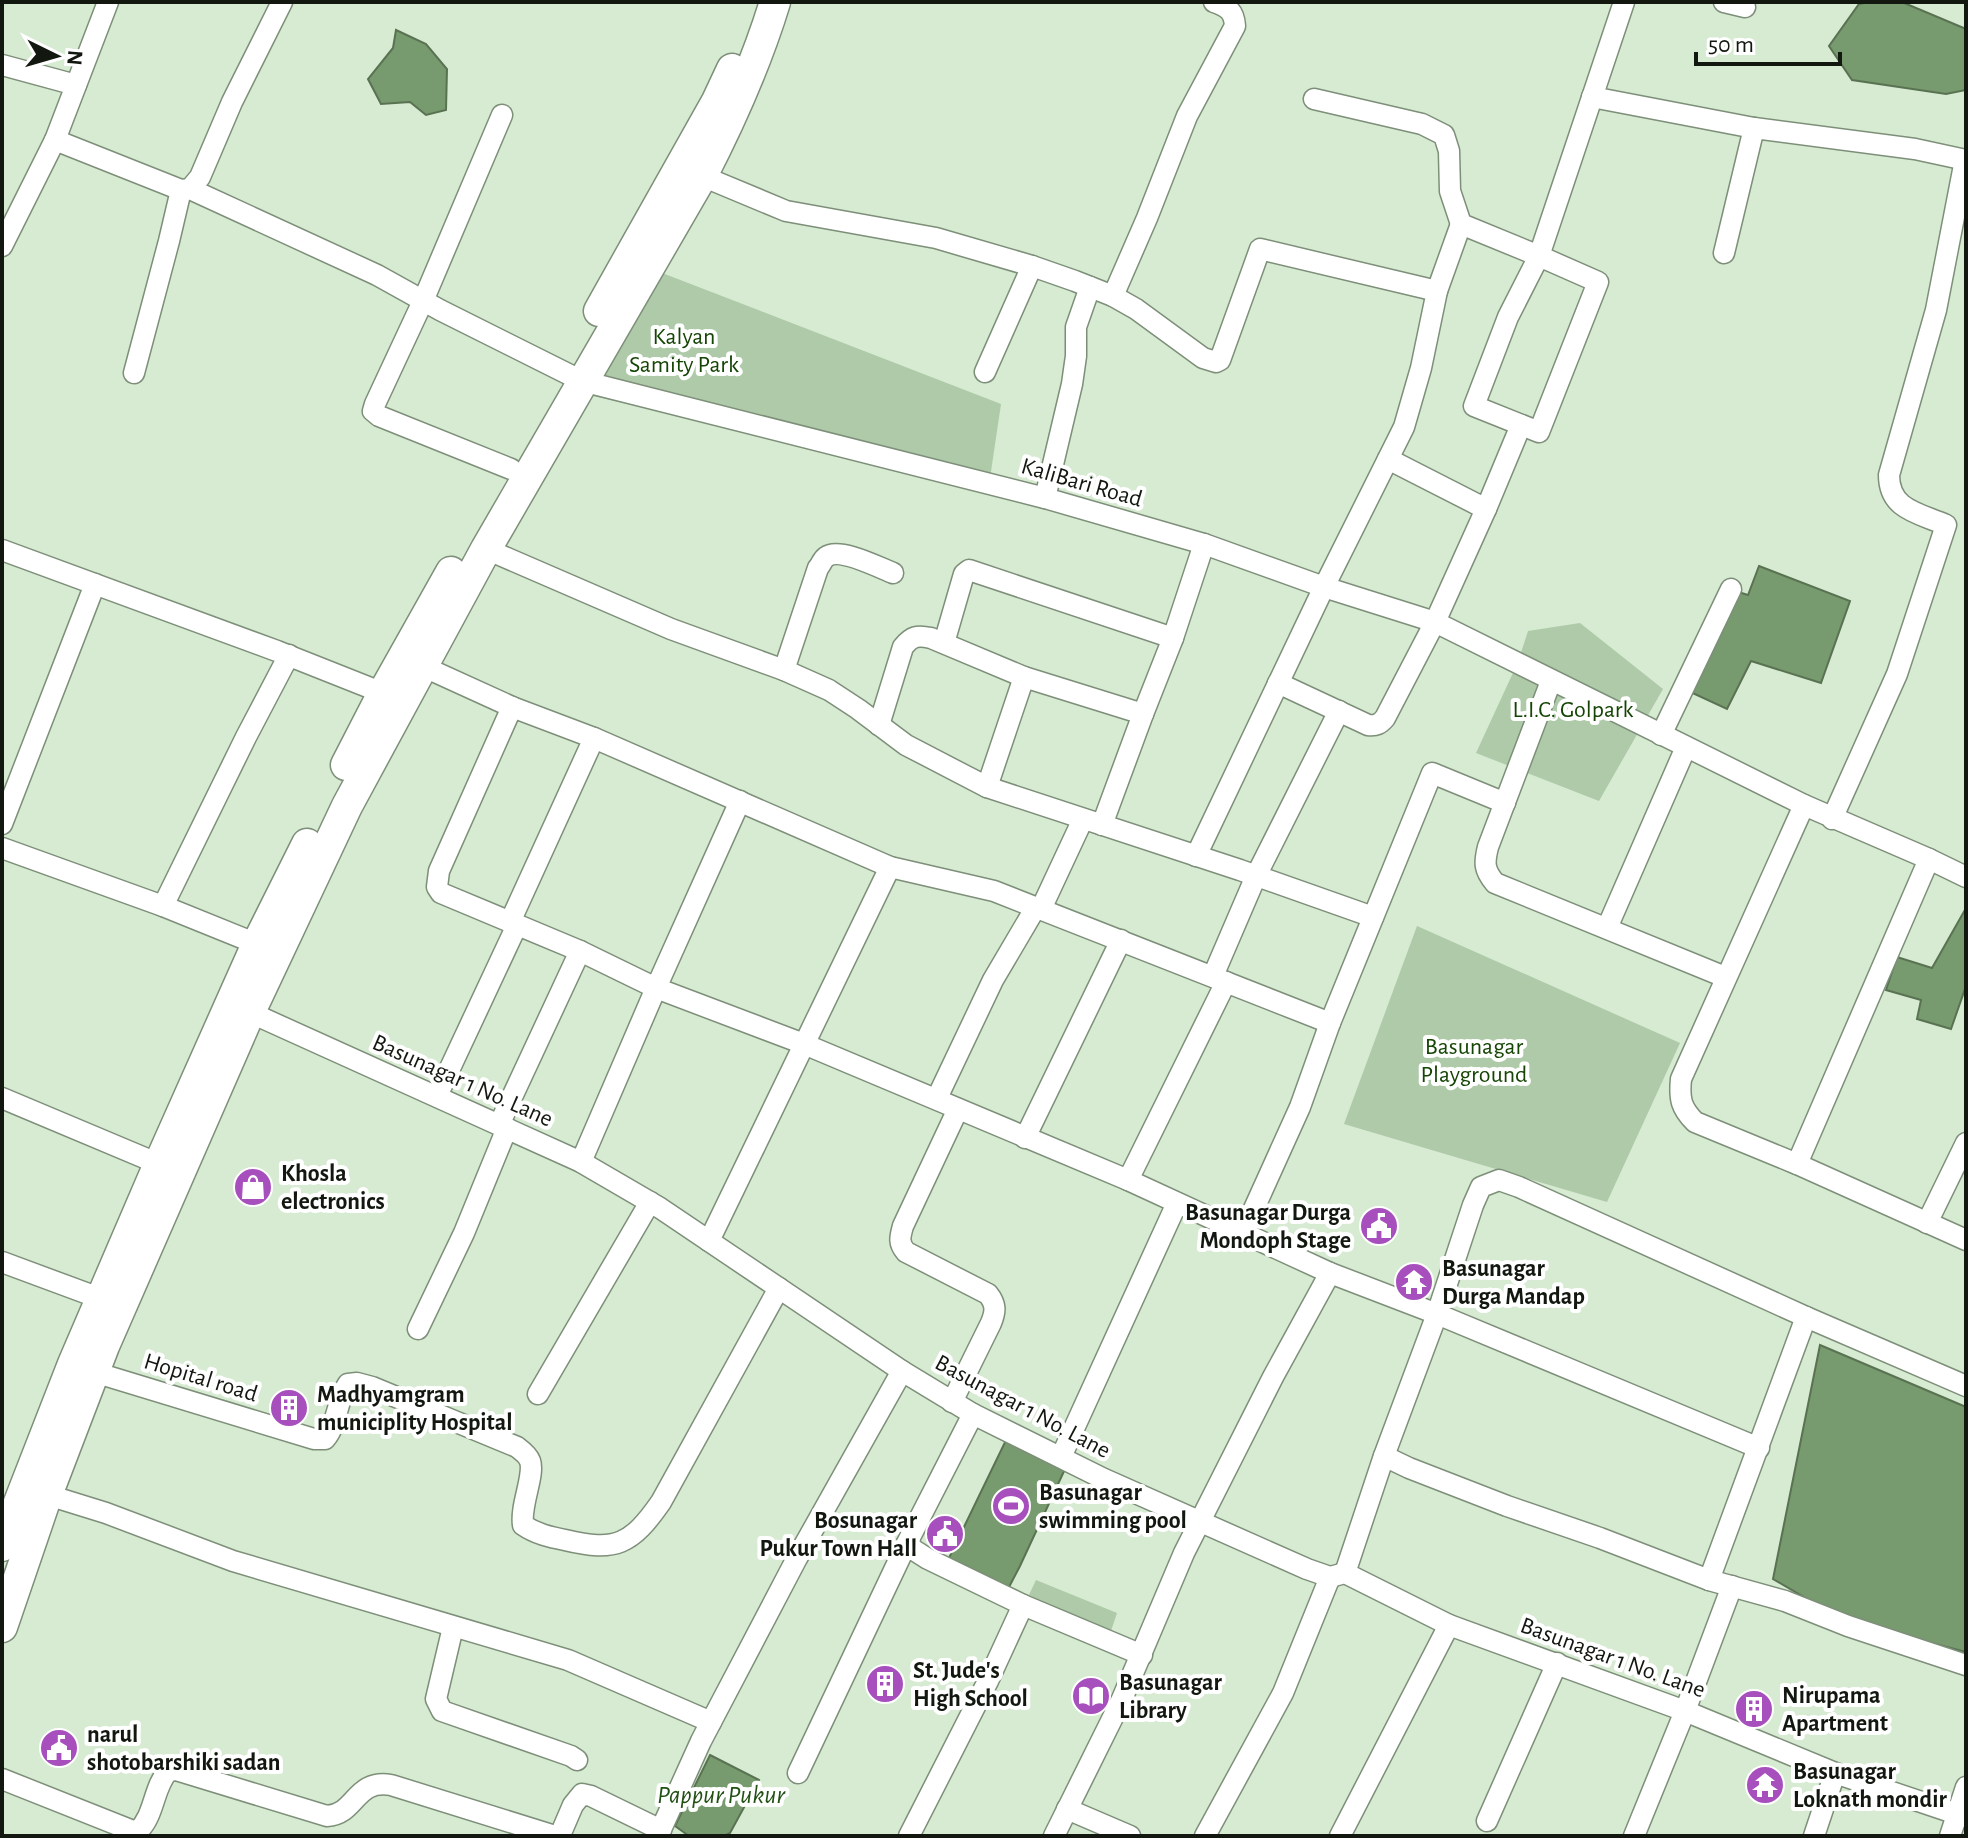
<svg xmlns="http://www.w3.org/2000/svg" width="1968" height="1838" font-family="'Alegreya Sans',sans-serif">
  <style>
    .green { fill: #aecaa8 }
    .water { fill: #779a6e; stroke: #597352; stroke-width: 2 }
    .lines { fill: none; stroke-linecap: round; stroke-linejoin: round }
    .street-casing { stroke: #7d8f79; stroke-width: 23 }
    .primary-casing { stroke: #7d8f79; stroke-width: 33 }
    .street { stroke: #fff; stroke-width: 20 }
    .primary { stroke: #fff; stroke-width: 30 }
    .labels { text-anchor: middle; stroke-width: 8; stroke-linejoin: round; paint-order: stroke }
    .park-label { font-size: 24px; fill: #154504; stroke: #fff }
    .street-label { font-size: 24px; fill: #121810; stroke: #fff }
    .poi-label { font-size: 24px; font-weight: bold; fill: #121810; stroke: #fff; text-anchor: start }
    .water-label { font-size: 26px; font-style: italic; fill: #215113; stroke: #fff }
  </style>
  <rect width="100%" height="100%" fill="#d7ead2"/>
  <g class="green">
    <path d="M657 271 1001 404 989 485 575 392Z"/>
    <path d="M1580 623 1663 689 1599 801 1476 753 1518 662 1528 631Z"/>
    <path d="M1417 926 1680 1043 1607 1202 1344 1124Z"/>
    <path d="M1036 1580 1117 1613 1109 1637 1029 1595Z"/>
  </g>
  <g class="water">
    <path d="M1869 2H1902L1966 29V90L1946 94 1852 80 1829 46 1859 4Z"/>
    <path d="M396 30 426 44 447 69 446 110 426 115 410 102 381 104 368 79 393 48Z"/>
    <path d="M1759 566 1850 601 1821 683 1751 661 1727 709 1686 690 1735 591 1748 595Z"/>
    <path d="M1966 908V986L1951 1029 1917 1019 1921 1000 1886 990 1897 957 1932 968Z"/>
    <path d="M1820 1345 1966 1407V1652L1843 1620 1773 1579Z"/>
    <path d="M1007 1438 1066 1467 1020 1566 1008 1589 948 1560Z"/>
    <path d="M710 1755 759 1780 730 1833 724 1836H689L675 1826Z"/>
  </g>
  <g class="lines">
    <g class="street-casing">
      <g id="street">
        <path d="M1724 2 1745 7"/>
        <path d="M2 65 76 85"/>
        <path d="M1592 97 1754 128"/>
        <path d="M1314 99 1422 124 1444 135 1449 151 1450 191 1461 224 1539 256 1598 282 1539 432 1474 406 1508 317 1539 256 1624 2"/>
        <path d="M502 115 423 301 375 404 373 411 379 416 511 469"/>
        <path d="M55 140 181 190 190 189 200 177 232 102 282 2"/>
        <path d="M702 176 786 211 936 238 1032 266 1075 281 1113 296 1136 309 1203 358 1216 362 1220 360 1260 249 1437 291"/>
        <path d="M190 189 377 275 440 310 582 381 1045 498 1204 544 1324 587 1435 622 1804 805 1929 859 1966 877"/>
        <path d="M2 246 55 140 108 2"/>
        <path d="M1724 253 1754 128 1915 149 1966 160"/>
        <path d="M1113 296 1147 218 1187 116 1235 26C1234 11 1228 7 1214 2"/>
        <path d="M985 372 1032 266"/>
        <path d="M134 373 169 241 181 190"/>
        <path d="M1045 498 1072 384 1076 356V327L1090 287"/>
        <path d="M1486 509 1521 425"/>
        <path d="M486 549 671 629 784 670 829 690 858 709 906 745 987 787 1240 870 1373 917"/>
        <path d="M2 550 277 651 383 693"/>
        <path d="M944 643 964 574 969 570 1173 638"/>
        <path d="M422 666 512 707 594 738 890 867 994 891 1330 1023"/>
        <path d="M784 670 818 568C821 565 822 560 826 557 839 547 878 567 893 573"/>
        <path d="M1551 681 1488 847C1484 863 1484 870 1495 883L1725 977"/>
        <path d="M1278 683 1368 725C1376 726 1380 724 1385 718L1435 622 1486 509 1388 459"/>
        <path d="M512 707 439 871 437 887 441 893 580 951 656 988 804 1044 1128 1180 1330 1273 1437 1314 1759 1448"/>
        <path d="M879 725 903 647C912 636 917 635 931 638L1024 677"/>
        <path d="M1661 735 1731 589"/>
        <path d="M987 787 1024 677 1143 714 1173 638 1204 544"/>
        <path d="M1804 805 1681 1079C1679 1099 1681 1108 1695 1122L1797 1164 1966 1240"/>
        <path d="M1832 819 1897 674 1946 525C1919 513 1889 510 1889 475L1936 310 1965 160"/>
        <path d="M2 824 95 584"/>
        <path d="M1102 825 1143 714"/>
        <path d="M2 848 163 906 257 944"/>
        <path d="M1196 856 1324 587 1404 427 1421 368 1437 291 1461 224"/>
        <path d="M163 906 246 737 289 655"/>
        <path d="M1041 909 1083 819"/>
        <path d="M510 922 594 738"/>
        <path d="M1607 928 1686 747"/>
        <path d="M1213 976 1256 876 1339 711"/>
        <path d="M238 1007 581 1162 660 1208 902 1371 973 1414 1104 1479 1307 1569 1330 1577 1345 1573 1449 1625 1685 1711 1835 1773 1966 1817"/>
        <path d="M437 1096 517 925"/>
        <path d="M2 1098 159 1164"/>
        <path d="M937 1098 993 980 1036 907"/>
        <path d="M499 1125 580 951"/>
        <path d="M1025 1138 1121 940"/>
        <path d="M581 1162 656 988 740 801"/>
        <path d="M1797 1164 1929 859"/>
        <path d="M1128 1180 1226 982"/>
        <path d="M1927 1223 1966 1143"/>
        <path d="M1243 1233 1300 1107 1330 1023 1432 773 1505 803"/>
        <path d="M709 1241 890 867"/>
        <path d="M2 1262 102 1299"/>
        <path d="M418 1329 464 1233 507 1128"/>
        <path d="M84 1369 314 1439H325C338 1424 336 1401 348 1384L357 1383 372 1387 517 1447C521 1450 528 1455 530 1461 535 1475 520 1505 523 1525 536 1534 550 1537 565 1540 616 1552 631 1545 661 1502L779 1288"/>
        <path d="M538 1394 650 1202"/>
        <path d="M952 1402 991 1323C996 1311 996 1304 988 1294L906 1252C898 1243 900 1237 903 1226L958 1109"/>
        <path d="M1384 1456 1409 1468 1507 1506 1600 1538 1709 1580 1785 1601 1848 1626 1966 1665"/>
        <path d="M1061 1457 1177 1203"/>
        <path d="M35 1491 106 1513 233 1561 568 1660 711 1722"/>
        <path d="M906 1545 928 1559 1023 1605 1142 1655"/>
        <path d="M1345 1573 1384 1456 1437 1314 1473 1205 1481 1187 1499 1180 1519 1187 1806 1317 1966 1386"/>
        <path d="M1709 1580 1806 1317"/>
        <path d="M453 1627 436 1699 442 1711 571 1756 577 1760"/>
        <path d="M798 1773 906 1545 973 1414"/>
        <path d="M2 1779 133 1831H138C155 1815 153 1788 168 1771L176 1770 327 1816C357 1814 354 1779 391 1785L555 1836"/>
        <path d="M1067 1809 1130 1836"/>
        <path d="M1487 1821 1557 1663"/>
        <path d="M555 1836 561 1833 573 1805 582 1794 591 1796 661 1830"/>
        <path d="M658 1836 701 1741 797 1558 902 1371"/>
        <path d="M909 1836 988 1681 1023 1605"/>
        <path d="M1054 1836 1122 1699 1184 1553 1273 1377 1330 1273"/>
        <path d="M1205 1836 1283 1693 1330 1577"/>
        <path d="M1340 1836 1449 1625"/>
        <path d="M1634 1836 1685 1711 1732 1586"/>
        <path d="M1814 1836 1835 1773"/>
        <path d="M1950 1836 1966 1787"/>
      </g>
    </g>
    <g class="primary-casing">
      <g id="primary">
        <path d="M599 311 717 101 732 69"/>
        <path d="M346 765 383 693 451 572"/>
        <path d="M2 1546 73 1364 159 1164 257 944 307 844"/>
        <path d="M2 1627 47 1495 104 1346 250 1012 347 806 486 549 702 176C732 118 756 64 775 2"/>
      </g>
    </g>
    <use href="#street" class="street"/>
    <use href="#primary" class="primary"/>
  </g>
  <defs>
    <g id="shop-disc" transform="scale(2)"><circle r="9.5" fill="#a74fbc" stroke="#fff"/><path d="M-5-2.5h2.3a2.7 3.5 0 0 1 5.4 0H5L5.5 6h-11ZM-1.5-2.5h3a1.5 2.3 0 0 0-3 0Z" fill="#fff"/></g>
    <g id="civic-disc" transform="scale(2)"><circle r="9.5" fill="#a74fbc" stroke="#fff"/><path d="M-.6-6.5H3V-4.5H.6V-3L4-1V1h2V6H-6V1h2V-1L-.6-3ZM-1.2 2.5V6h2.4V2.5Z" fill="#fff"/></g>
    <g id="temple-disc" transform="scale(2)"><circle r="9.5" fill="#a74fbc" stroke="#fff"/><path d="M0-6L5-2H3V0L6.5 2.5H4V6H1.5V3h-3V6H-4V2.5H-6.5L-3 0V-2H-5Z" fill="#fff"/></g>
    <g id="building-disc" transform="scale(2)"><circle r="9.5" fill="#a74fbc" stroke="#fff"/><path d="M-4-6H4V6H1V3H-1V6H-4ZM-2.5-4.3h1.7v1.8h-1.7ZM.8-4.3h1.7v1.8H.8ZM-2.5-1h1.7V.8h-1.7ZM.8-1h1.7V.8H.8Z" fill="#fff"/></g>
    <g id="stadium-disc" transform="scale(2)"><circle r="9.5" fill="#a74fbc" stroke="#fff"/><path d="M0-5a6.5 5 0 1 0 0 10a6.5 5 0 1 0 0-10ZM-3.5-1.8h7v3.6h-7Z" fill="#fff"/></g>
    <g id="library-disc" transform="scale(2)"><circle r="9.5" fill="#a74fbc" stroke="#fff"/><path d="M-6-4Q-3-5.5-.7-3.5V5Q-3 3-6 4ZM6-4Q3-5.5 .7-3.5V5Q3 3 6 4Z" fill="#fff"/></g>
  </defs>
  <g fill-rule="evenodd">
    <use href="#shop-disc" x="253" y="1187"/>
    <use href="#civic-disc" x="1379" y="1226"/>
    <use href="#temple-disc" x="1414" y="1282"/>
    <use href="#building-disc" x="289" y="1408"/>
    <use href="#stadium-disc" x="1011" y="1506"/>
    <use href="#civic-disc" x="945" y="1534"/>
    <use href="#building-disc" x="885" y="1684"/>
    <use href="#library-disc" x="1091" y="1696"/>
    <use href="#building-disc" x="1754" y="1709"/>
    <use href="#civic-disc" x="59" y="1748"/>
    <use href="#temple-disc" x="1765" y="1785"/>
  </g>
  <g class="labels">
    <g class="park-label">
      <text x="684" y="344">Kalyan<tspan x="684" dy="28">Samity Park</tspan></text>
      <text x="1573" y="717">L.I.C. Golpark</text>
      <text x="1474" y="1054">Basunagar<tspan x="1474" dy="28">Playground</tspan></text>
    </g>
    <g class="street-label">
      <text transform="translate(1082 482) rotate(16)" y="8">KaliBari Road</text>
      <text transform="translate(463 1080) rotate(24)" y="8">Basunagar 1 No. Lane</text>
      <text transform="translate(201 1377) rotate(17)" y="8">Hopital road</text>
      <text transform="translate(1023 1406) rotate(28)" y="8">Basunagar 1 No. Lane</text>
      <text transform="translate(1613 1657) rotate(20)" y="8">Basunagar 1 No. Lane</text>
    </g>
    <g class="poi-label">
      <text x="281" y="1181">Khosla<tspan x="281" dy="28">electronics</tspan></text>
      <text x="1351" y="1220" text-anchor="end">Basunagar Durga<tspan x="1351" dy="28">Mondoph Stage</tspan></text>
      <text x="1442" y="1276">Basunagar<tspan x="1442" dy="28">Durga Mandap</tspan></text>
      <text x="317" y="1402">Madhyamgram<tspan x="317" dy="28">municiplity Hospital</tspan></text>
      <text x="1039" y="1500">Basunagar<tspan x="1039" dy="28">swimming pool</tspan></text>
      <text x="917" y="1528" text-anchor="end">Bosunagar<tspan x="917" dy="28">Pukur Town Hall</tspan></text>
      <text x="913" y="1678">St. Jude's<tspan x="913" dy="28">High School</tspan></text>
      <text x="1119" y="1690">Basunagar<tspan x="1119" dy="28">Library</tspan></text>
      <text x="1782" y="1703">Nirupama<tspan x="1782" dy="28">Apartment</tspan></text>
      <text x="87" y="1742">narul<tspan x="87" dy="28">shotobarshiki sadan</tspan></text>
      <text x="1793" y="1779">Basunagar<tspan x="1793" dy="28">Loknath mondir</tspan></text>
    </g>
    <g class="water-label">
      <text x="721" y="1803">Pappur Pukur</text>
    </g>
  </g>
  <rect width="1968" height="1838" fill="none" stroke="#121810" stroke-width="8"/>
  <g transform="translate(56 56) rotate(95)" stroke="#ffffff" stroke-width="6" paint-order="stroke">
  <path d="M0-6L14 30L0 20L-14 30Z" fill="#121810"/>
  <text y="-12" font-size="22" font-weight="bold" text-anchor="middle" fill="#121810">N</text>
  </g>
  <path d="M1696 52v12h144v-12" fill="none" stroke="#121810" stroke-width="4"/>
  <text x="1708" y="52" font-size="24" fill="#121810" stroke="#ffffff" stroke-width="6" paint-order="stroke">50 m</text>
</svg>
